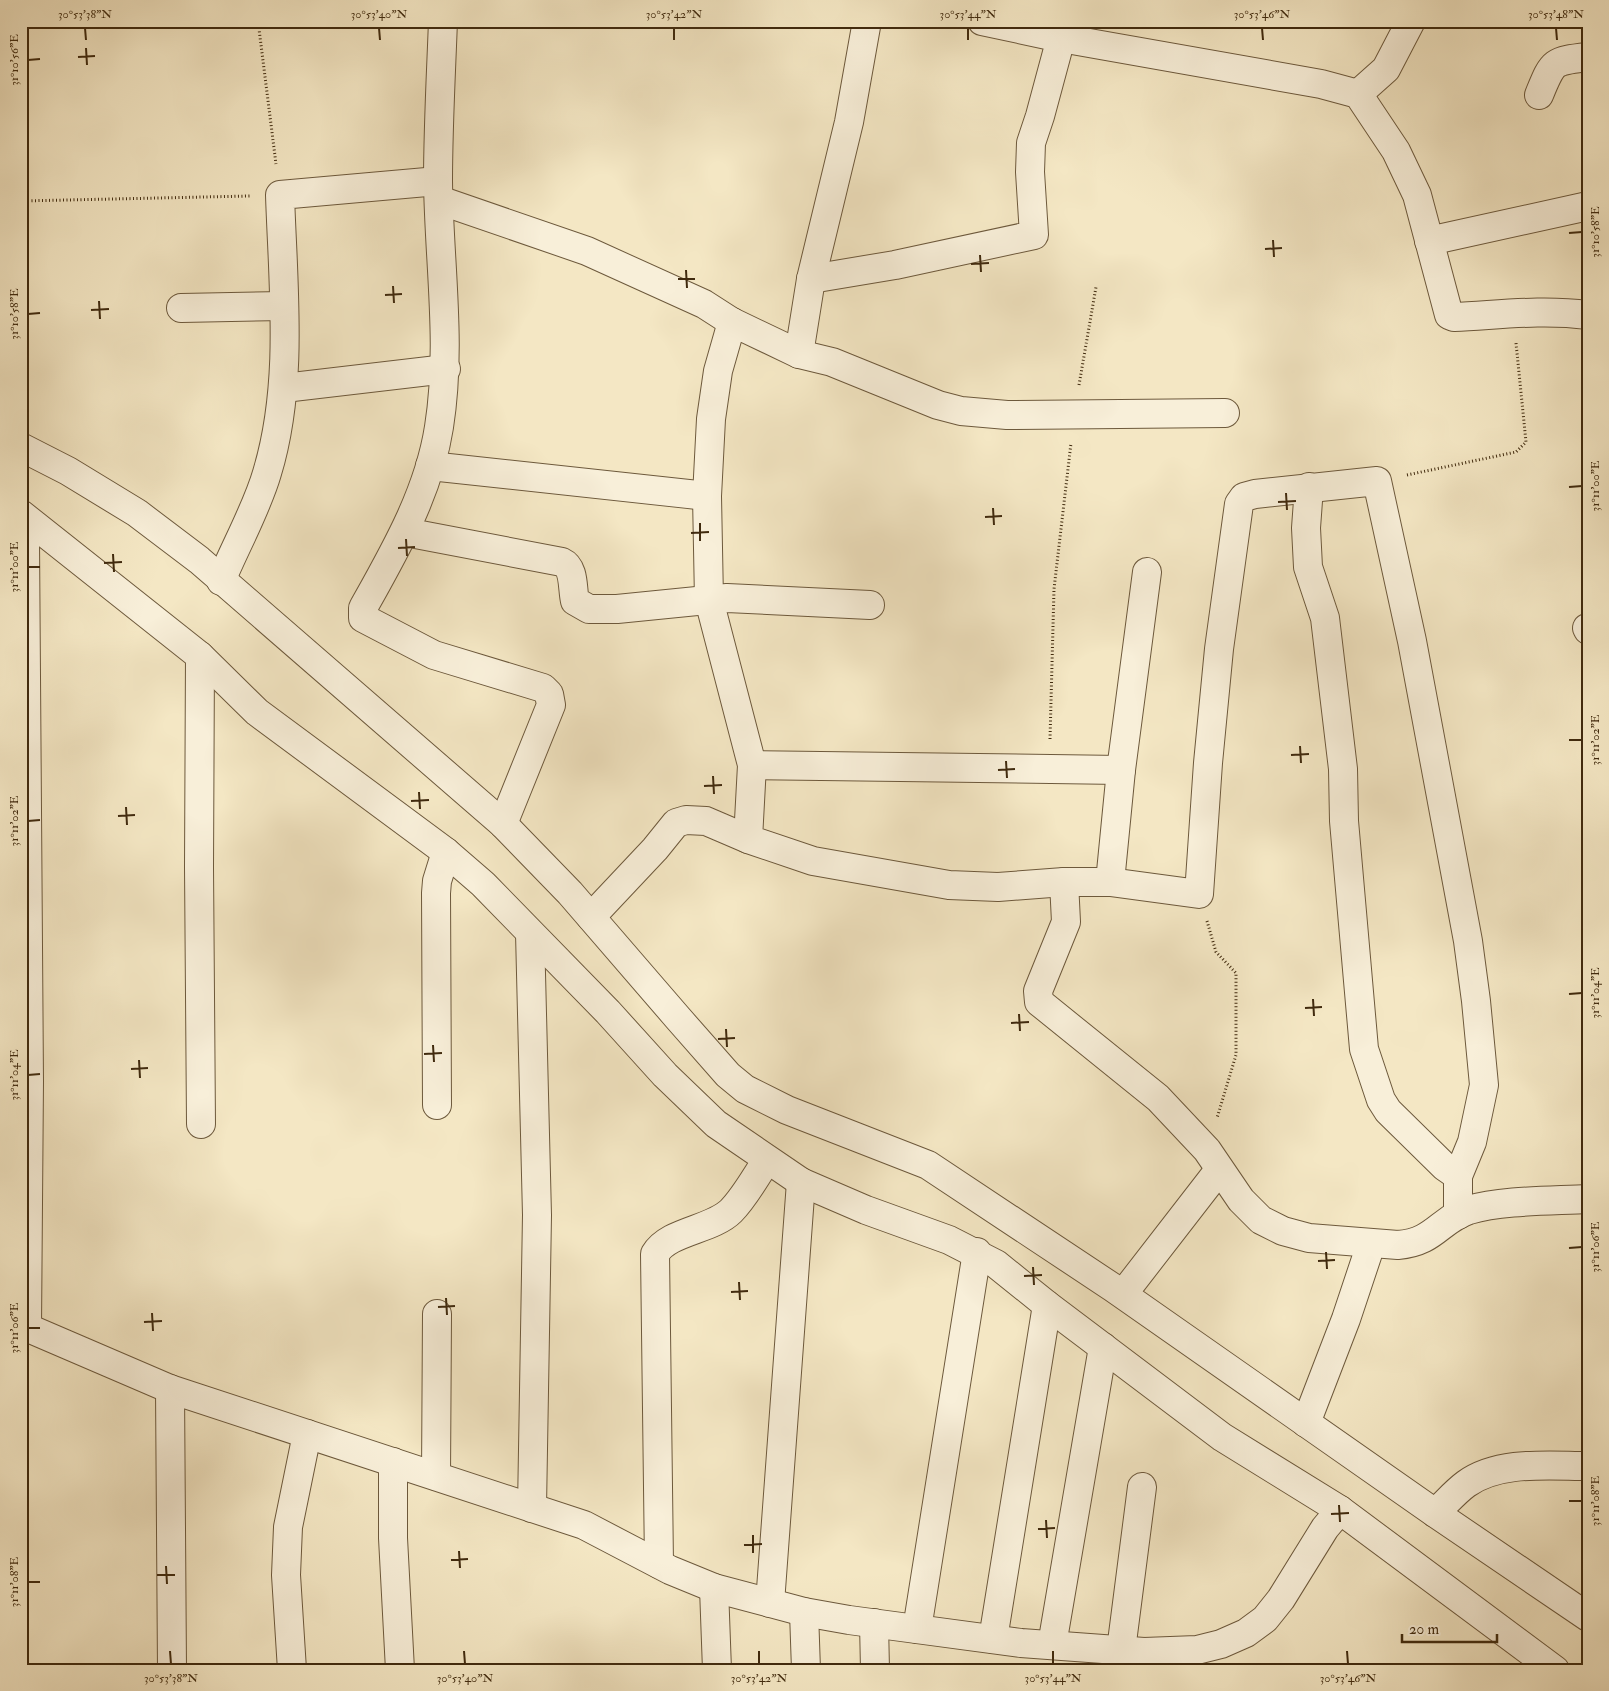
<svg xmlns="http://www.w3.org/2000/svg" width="1609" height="1691" font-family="'IM FELL Double Pica',serif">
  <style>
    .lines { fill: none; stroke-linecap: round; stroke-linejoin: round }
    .minor-casing { stroke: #6d593c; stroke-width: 30 }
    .path { stroke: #402a0e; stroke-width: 3; stroke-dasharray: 1 2.5; stroke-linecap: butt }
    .minor { stroke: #f8efd9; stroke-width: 28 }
    .ticks { fill: none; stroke: #402a0e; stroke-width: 2 }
    .neatline { fill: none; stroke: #402a0e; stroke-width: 2 }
    .ticks-label { font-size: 12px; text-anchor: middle; fill: #402a0e }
  </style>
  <rect width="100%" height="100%" fill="#f4e7c4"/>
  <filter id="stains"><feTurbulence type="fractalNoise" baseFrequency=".004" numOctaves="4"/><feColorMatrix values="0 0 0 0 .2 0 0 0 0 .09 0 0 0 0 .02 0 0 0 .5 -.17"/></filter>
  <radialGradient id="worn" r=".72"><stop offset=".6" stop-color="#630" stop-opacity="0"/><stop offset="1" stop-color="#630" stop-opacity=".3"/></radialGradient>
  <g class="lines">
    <g class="minor-casing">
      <g id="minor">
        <path d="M443 21C441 74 438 128 438 181 439 263 452 345 439 427 429 492 395 551 363 608V618L434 655 543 688 549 694 551 705 503 824"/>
        <path d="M982 21 1061 38 1321 84 1358 94 1396 151 1417 195 1449 315 1454 317C1499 315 1542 309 1588 315"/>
        <path d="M1358 94 1386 69 1411 21"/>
        <path d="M1539 95C1553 61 1552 61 1588 57"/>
        <path d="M439 200 587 251 704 304 732 322 799 354 832 362 938 405 961 411 1007 415 1225 413"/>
        <path d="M1429 241 1588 206"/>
        <path d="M811 279 895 265 1034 235 1030 172 1031 143 1040 116 1061 38"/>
        <path d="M181 308 284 306"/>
        <path d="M732 322 718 371 711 419 707 496 709 600 752 765 748 839 813 861 949 885 998 887 1064 882H1110L1199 894 1208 763 1219 649 1239 504 1244 497 1255 494 1377 481 1412 641 1468 941 1476 1001 1484 1085 1472 1142 1458 1176V1215"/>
        <path d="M799 354 811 279 849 122 867 21"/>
        <path d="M284 388 446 369"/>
        <path d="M21 447 68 471 137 513 199 560 503 824 570 893 677 1017 728 1075 745 1089 787 1110 928 1165 1112 1287 1435 1513 1588 1617"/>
        <path d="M430 466 707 496"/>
        <path d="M1309 487 1306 528 1308 567 1325 618 1343 769 1344 821 1364 1049 1381 1100 1388 1111 1445 1167 1458 1176"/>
        <path d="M21 514 200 656 257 712 446 852 483 884 608 1012 665 1075 716 1124 801 1182 866 1210 949 1240 996 1264 1047 1305 1222 1437 1340 1510 1555 1670"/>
        <path d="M405 532 562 562C575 568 572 589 575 601L589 609H617L727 598 870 605"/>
        <path d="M221 581C235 547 257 508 267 473 294 384 283 287 280 195L438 181"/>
        <path d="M1587 628 1588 630"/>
        <path d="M200 656 199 867 201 1124"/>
        <path d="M752 765 1121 770"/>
        <path d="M1064 882 1066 922 1038 991 1039 1002 1158 1098 1207 1150 1241 1200 1261 1220 1283 1231 1309 1238 1398 1245C1435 1242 1439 1220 1469 1210 1502 1200 1553 1201 1588 1199"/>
        <path d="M1110 882 1121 770 1147 572"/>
        <path d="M591 917 655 849 676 823 686 820 706 821 748 839"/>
        <path d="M530 933 537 1215 532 1508"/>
        <path d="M437 1105 436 893 437 881 446 852"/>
        <path d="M1123 1294 1219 1170"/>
        <path d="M21 1325 170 1389 584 1525 670 1570 714 1588 804 1612 849 1620 1021 1643 1144 1652 1197 1650 1221 1644 1246 1633 1265 1619 1281 1599 1325 1528 1340 1510"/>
        <path d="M27 1327 29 1081 25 541 27 520"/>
        <path d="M170 1389 172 1670"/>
        <path d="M1306 1423 1346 1319 1371 1244"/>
        <path d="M393 1462V1538L400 1670"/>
        <path d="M436 1476 437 1314"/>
        <path d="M1435 1513C1445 1504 1455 1492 1466 1484 1499 1460 1550 1466 1588 1466"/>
        <path d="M659 1564 655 1254C668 1231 712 1230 731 1211 745 1197 756 1176 767 1160"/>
        <path d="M714 1588 717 1670"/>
        <path d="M770 1603 801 1182"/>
        <path d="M804 1612 806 1670"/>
        <path d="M874 1623 875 1670"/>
        <path d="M917 1629 977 1252"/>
        <path d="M993 1639 1047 1305"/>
        <path d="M1052 1645 1103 1347"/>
        <path d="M1121 1650 1142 1487"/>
        <path d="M292 1670 286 1575 288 1527 307 1434"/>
      </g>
    </g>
    <g class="path">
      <path d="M258 21 276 164"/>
      <path d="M21 201 250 196"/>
      <path d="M1079 385 1096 287"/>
      <path d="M1407 475 1516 452 1526 442 1516 343"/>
      <path d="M1050 739 1054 589 1071 443"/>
      <path d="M1207 921 1216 952 1236 973V1055L1217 1118"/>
    </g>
    <use href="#minor" class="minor"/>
  </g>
  <path class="ticks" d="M85 28 86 40M379 28 380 40M674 28V40M968 28V40M1262 28 1263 40M1556 28 1557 40M86 48 87 65M78 57 95 56M28 60 40 59M1569 233 1582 232M1273 240 1274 257M1265 249 1282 248M980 255 981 272M971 264 989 263M686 270 687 288M678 279H695M393 286 394 303M385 295 402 294M99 301 100 319M91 310 109 309M28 314 40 313M1569 487 1582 486M1286 493 1287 510M1278 502 1296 501M993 508 994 525M985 517 1002 516M700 523V541M691 533 709 532M406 539 407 556M398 548 415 547M113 554 114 572M104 563 122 562M28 567H40M1569 740H1582M1300 746 1301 763M1291 755 1309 754M1006 761 1007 778M998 770 1015 769M713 776 714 794M704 786 722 785M419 792 420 809M411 801 429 800M126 807 127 825M118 816 135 815M28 821 40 820M1569 994 1582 993M1313 999 1314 1016M1305 1008 1322 1007M1019 1014 1020 1031M1011 1023 1029 1022M726 1029 727 1047M718 1039 735 1038M433 1045 434 1062M424 1054 442 1053M139 1060 140 1078M131 1069 148 1068M28 1075 40 1074M1569 1248 1582 1247M1326 1252 1327 1269M1318 1261 1335 1260M1033 1267 1034 1285M1024 1276 1042 1275M739 1282 740 1300M731 1292 748 1291M446 1298 447 1315M438 1307 455 1306M152 1313 153 1331M144 1322 162 1321M28 1328H40M1569 1501H1582M1339 1505 1340 1522M1331 1514 1349 1513M1046 1520 1047 1538M1038 1529 1055 1528M753 1535V1553M744 1545 762 1544M459 1551 460 1568M451 1560 468 1559M166 1566 167 1584M157 1575H175M28 1582H40M170 1651 171 1664M464 1651 465 1664M759 1651V1664M1053 1651V1664M1347 1651 1348 1664"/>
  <rect width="1609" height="1691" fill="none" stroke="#f4e7c4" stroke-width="55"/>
  <path d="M1402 1634v8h95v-8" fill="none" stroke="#402a0e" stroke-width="2.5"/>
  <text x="1409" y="1634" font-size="15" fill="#402a0e" stroke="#f8efd9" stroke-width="4" paint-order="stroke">20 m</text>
  <rect x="28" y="28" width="1554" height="1636" class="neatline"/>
  <g class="ticks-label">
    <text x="85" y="18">30°53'38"N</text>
    <text x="379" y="18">30°53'40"N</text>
    <text x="674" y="18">30°53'42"N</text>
    <text x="968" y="18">30°53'44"N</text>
    <text x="1262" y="18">30°53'46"N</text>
    <text x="1556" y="18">30°53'48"N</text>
    <text transform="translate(14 60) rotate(-90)" y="4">31°10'56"E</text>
    <text transform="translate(1595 232) rotate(-90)" y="4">31°10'58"E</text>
    <text transform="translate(14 314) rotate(-90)" y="4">31°10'58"E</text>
    <text transform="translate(1595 486) rotate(-90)" y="4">31°11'00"E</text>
    <text transform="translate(14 567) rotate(-90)" y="4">31°11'00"E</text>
    <text transform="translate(1595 740) rotate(-90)" y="4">31°11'02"E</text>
    <text transform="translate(14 821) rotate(-90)" y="4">31°11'02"E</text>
    <text transform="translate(1595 993) rotate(-90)" y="4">31°11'04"E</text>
    <text transform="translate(14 1075) rotate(-90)" y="4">31°11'04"E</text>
    <text transform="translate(1595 1247) rotate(-90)" y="4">31°11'06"E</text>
    <text transform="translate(14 1328) rotate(-90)" y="4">31°11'06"E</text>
    <text transform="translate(1595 1501) rotate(-90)" y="4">31°11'08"E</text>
    <text transform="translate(14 1582) rotate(-90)" y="4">31°11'08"E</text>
    <text x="171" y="1682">30°53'38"N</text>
    <text x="465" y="1682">30°53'40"N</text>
    <text x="759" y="1682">30°53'42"N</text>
    <text x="1053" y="1682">30°53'44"N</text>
    <text x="1348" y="1682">30°53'46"N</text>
  </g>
  <rect width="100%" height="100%" filter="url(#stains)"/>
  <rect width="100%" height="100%" fill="url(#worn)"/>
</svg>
